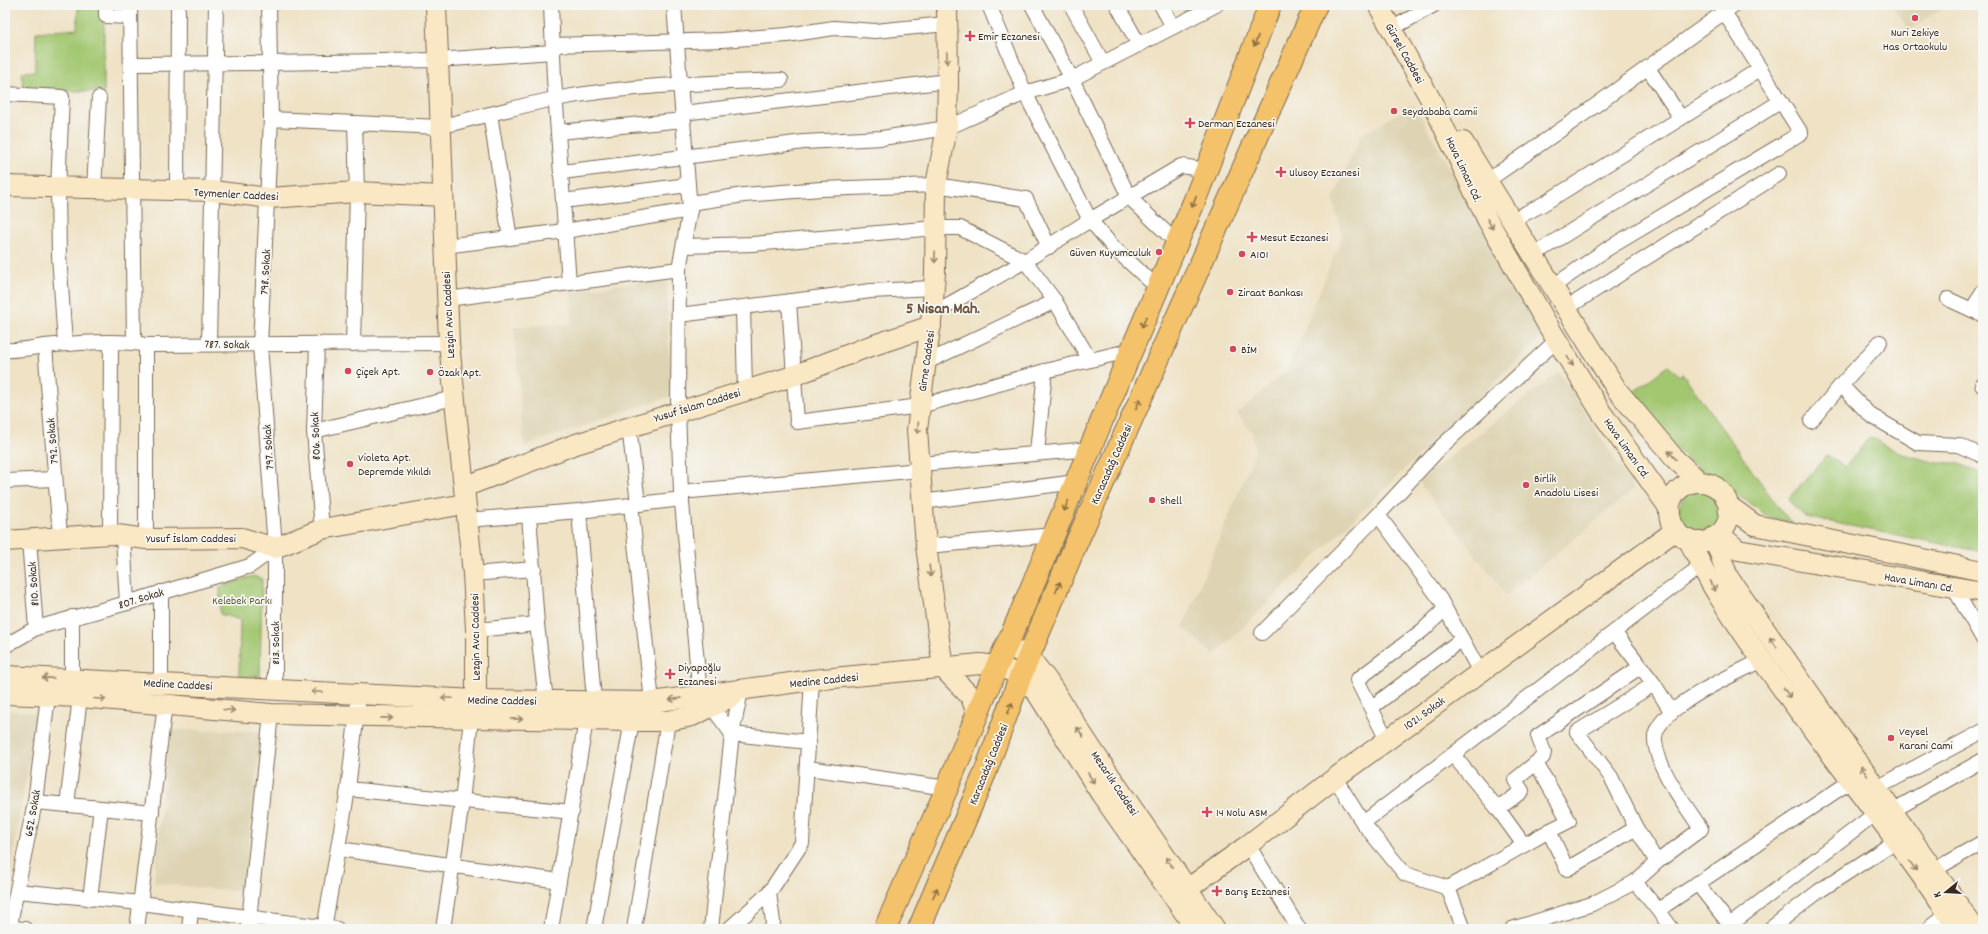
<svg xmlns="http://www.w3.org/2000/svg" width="1988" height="934" font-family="Dekko,sans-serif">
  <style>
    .built { fill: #ded4b4 }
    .green { fill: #a3c771; stroke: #6f7848 }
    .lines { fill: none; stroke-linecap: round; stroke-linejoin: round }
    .street-casing { stroke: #7a6a58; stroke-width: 16 }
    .secondary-casing { stroke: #7a6a58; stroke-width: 22 }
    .highway-casing { stroke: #7a6a58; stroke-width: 24 }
    .street { stroke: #fff; stroke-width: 14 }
    .secondary { stroke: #fae7c3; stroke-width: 20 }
    .highway { stroke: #f3c26a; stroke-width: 22 }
    .oneway { stroke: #8e6e40 }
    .oneway2 { stroke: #9a8870 }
    .poi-dot { fill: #d1495b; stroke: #f6f6f2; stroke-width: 1.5 }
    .labels { text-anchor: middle; stroke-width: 3.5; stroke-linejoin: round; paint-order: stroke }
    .poi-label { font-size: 12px; fill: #3b2a1e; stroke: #f6f6f2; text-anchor: start }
    .street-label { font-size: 12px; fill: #3b2a1e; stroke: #f6f6f2 }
    .park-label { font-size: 12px; fill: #5a5937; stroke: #f6f6f2 }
    .district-label { font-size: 16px; font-weight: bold; fill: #6c5540; stroke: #f6f6f2 }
  </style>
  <rect width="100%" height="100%" fill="#f6f6f2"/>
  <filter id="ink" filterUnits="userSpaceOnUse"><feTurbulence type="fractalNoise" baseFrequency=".025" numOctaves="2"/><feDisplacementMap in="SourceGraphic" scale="8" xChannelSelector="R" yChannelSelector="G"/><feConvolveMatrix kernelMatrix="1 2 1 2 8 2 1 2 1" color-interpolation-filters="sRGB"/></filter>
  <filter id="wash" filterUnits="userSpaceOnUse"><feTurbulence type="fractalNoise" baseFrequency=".012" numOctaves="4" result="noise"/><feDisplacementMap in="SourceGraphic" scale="16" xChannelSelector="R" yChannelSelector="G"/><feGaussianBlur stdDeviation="0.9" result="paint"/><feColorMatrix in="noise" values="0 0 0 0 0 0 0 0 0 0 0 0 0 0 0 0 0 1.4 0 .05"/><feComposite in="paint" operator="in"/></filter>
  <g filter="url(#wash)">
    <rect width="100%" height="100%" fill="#efe2c5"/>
    <g class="built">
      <path d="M1892 5H1948L1909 30Z"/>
      <path d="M1414 105 1543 335 1214 655 1183 627 1255 452 1252 432 1237 413 1287 370 1342 237 1333 199 1361 135Z"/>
      <path d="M667 278 668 340 674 395 524 446 514 327 571 324 572 291Z"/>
      <path d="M1559 372 1634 489 1507 595 1418 481Z"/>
      <path d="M5 710 37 713 5 904Z"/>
      <path d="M169 730 261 731 244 892 154 883Z"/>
    </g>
    <g class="green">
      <path d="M78 5H102L104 23V92L23 89 22 72 35 71 36 32 77 29Z"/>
      <path d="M1669 365 1679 376 1683 374 1781 511 1793 523 1769 517 1696 466 1668 442 1631 394Z"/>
      <path d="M1870 437 1899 453 1937 463H1959L1983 475V552L1805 517 1788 500 1827 455 1845 467Z"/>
      <circle cx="1701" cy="511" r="22"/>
      <path d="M253 576 262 579 260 676 239 677 240 620 220 614V587Z"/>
    </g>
  </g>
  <g filter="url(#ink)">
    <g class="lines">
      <g class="street-casing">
        <g id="street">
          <path d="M106 5V16L130 17"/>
          <path d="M130 5 134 342"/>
          <path d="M551 5 554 78 569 283"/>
          <path d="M674 5 690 210 679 269 678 411 681 492 700 695 712 707 732 734 809 742"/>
          <path d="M989 5 1025 93 1090 220 1114 248 1158 288"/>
          <path d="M1032 5 1072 79 1129 197 1177 243"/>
          <path d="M1071 5 1103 63"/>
          <path d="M1117 5 1139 45"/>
          <path d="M1161 5 1173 27"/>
          <path d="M1724 12 1734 5"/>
          <path d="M1391 29 1434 5"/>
          <path d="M553 45 722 40 787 35 834 28 875 31 946 24"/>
          <path d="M131 64 270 63 269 5"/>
          <path d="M1648 68 1681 118"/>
          <path d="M5 94 62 97 58 189 59 255 65 344"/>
          <path d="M683 113 948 81"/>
          <path d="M490 114C511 109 533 103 555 99 629 85 706 83 781 80"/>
          <path d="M271 119 270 63 437 60 553 52"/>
          <path d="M558 132 684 120"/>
          <path d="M562 172 804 142 882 138 947 128 1025 93 1072 79 1216 5"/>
          <path d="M1487 181 1585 113 1724 12 1801 133 1607 249 1552 287"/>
          <path d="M94 189 99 98"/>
          <path d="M177 192 178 5"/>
          <path d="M563 201 688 185"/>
          <path d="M690 203 744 195 821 189 936 185 1026 199 1049 247"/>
          <path d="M1511 221 1543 204 1760 69"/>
          <path d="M444 246 565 231 690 210"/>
          <path d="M684 246 753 244 935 228H960L1025 261 1055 301"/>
          <path d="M1533 255C1614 203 1699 154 1781 101"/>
          <path d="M447 299 679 269"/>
          <path d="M1948 299 1983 315"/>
          <path d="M789 301 797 422 920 406 1045 371 1037 453"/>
          <path d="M743 307 745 390"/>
          <path d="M1565 309 1779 174"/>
          <path d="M1972 310 1983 291"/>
          <path d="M932 314 1025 261 1090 220 1181 166 1207 170"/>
          <path d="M679 315 871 291 933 288"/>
          <path d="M1880 342 1841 385 1870 415 1918 443 1958 445 1983 456"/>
          <path d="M209 344 216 5"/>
          <path d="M317 344 314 431 322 529"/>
          <path d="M353 344 357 192 355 123"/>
          <path d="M146 345V539"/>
          <path d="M45 346 60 536"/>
          <path d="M5 350C18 351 31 348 45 346 74 343 118 339 146 345L449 343"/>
          <path d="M925 363 1055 301 1090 360"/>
          <path d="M1045 371 1132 350"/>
          <path d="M1982 385 1983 386"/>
          <path d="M1811 421 1841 385"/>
          <path d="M629 426 638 504"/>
          <path d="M314 431 454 398"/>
          <path d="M920 464 1090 449"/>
          <path d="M5 481 55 479"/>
          <path d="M681 492 920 470"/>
          <path d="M922 502 1076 482"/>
          <path d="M631 505 652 702"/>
          <path d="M579 511 594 701"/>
          <path d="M529 515 537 624 546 701"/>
          <path d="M1378 515 1441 447 1557 340"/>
          <path d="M467 520 579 511 682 499"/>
          <path d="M110 534 111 343"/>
          <path d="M123 536 127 603"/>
          <path d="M29 540 36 628"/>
          <path d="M926 546 1054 535"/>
          <path d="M473 574 534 569"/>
          <path d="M1954 588 1983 639"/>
          <path d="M161 592V683"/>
          <path d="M476 630 537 624"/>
          <path d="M1262 633 1378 515 1440 599 1480 672"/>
          <path d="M5 646 36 628 127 603 250 566 275 548"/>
          <path d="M72 678V617"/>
          <path d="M1654 684 1671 711"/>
          <path d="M275 689V548L260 345 271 119 439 127 490 114 510 238"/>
          <path d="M1372 707 1462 639"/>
          <path d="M1387 740 1357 680 1423 630 1445 609"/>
          <path d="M1453 755 1498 809"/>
          <path d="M1536 763 1569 821 1549 831"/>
          <path d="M808 768 947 788"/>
          <path d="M1335 778 1363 823 1405 874 1448 888 1464 929"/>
          <path d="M1877 788 1983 731"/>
          <path d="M348 789 572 812"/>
          <path d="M35 802 101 808 90 899"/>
          <path d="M67 805 80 697"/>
          <path d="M101 808 152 813"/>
          <path d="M1892 811 1983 760"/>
          <path d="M1363 823 1614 632"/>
          <path d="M1636 828 1657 862 1701 829C1685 804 1658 771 1655 741 1651 709 1738 673 1762 660"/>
          <path d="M1248 845 1299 929"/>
          <path d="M1524 845 1498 809 1522 791 1515 780 1543 757 1544 752 1538 736 1640 667"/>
          <path d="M339 849 559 881"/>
          <path d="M1934 870 1983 842"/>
          <path d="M1635 882 1657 862"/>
          <path d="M1697 883 1730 925 1876 813"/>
          <path d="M1448 888 1549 831 1567 869 1636 828 1611 777 1577 732 1654 684 1614 632 1702 565"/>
          <path d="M17 891 141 903 337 929"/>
          <path d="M769 893 773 922 772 929"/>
          <path d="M10 928 25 929"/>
          <path d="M10 929 12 914 35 802 48 696"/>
          <path d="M137 929 165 704"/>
          <path d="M189 929 191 911"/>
          <path d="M248 929 271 714"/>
          <path d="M324 929 348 789 359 694"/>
          <path d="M443 929 462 802 471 719"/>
          <path d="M551 929 586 720"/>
          <path d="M594 929 632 721"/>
          <path d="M634 929 668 721"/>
          <path d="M711 929 732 734 741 691"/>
          <path d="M729 929 769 893 802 843 812 680"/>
          <path d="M1512 929 1592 904 1635 882 1658 910"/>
          <path d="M1672 929 1658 910 1851 781"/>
          <path d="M1770 929 1819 891 1896 841"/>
          <path d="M1928 929 1948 913"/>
        </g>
      </g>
      <g class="secondary-casing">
        <g id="secondary">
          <path d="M436 5 449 343 473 574 476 630V700L473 713"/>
          <path d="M1378 5 1431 100 1487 219 1550 329 1601 412 1667 505 1670 512"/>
          <path d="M1463 142 1617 390 1675 459 1700 482"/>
          <path d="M5 186 213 191 269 198 357 192 443 196"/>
          <circle cx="1699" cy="512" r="30"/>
          <path d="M464 487 573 445 793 376 865 348 931 326"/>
          <path d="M1729 506 1755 525 1983 571"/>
          <path d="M1719 534 1738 550 1983 592"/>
          <path d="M1714 537 1728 577 1975 929"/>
          <path d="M1688 539C1698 558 1707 578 1718 595 1792 711 1883 815 1958 929"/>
          <path d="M5 541 110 534 146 539 242 538 275 548 322 529 465 504"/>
          <path d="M1007 645 1029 657 1047 680 1093 751 1215 929"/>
          <path d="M943 668 926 546 917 430 932 314 935 273 936 185 947 128 948 81 947 5"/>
          <path d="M943 668 971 697 977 714"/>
          <path d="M5 676 476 700 652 702 812 680 980 664 997 666 1021 675 1037 693 1101 794 1196 929"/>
          <path d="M5 694 80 697 271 714 632 721H668L692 716 733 696"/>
          <path d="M1175 898 1248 845 1335 778 1676 530"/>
        </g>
      </g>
      <g class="highway-casing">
        <g id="highway">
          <path d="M885 929 947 788 997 666 1014 629 1194 202 1270 5"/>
          <path d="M919 929 985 773 1021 675 1075 546 1316 5"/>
        </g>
      </g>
      <use href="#street" class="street"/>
      <use href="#secondary" class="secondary"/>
      <use href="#highway" class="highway"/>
    </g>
    <defs><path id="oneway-shaft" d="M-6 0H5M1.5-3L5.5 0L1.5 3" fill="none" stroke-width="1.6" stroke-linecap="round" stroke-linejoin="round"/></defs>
    <g class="oneway">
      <use href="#oneway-shaft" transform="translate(1256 41) rotate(111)"/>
      <use href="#oneway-shaft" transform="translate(1194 202) rotate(112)"/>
      <use href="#oneway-shaft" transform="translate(1144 322) rotate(113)"/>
      <use href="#oneway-shaft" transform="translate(1138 404) rotate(-66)"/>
      <use href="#oneway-shaft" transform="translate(1066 506) rotate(113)"/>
      <use href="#oneway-shaft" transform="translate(1058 587) rotate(-67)"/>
      <use href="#oneway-shaft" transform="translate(1010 708) rotate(-69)"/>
      <use href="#oneway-shaft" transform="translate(935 893) rotate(-66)"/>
    </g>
    <g class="oneway2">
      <use href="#oneway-shaft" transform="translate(947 58) rotate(88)"/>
      <use href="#oneway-shaft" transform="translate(1490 224) rotate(61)"/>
      <use href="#oneway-shaft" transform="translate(935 257) rotate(91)"/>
      <use href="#oneway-shaft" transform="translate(1570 361) rotate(58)"/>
      <use href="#oneway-shaft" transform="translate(918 428) rotate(93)"/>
      <use href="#oneway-shaft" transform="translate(1672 455) rotate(-133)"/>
      <use href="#oneway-shaft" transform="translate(930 571) rotate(82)"/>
      <use href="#oneway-shaft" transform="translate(1713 586) rotate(63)"/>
      <use href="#oneway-shaft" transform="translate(1773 642) rotate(-125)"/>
      <use href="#oneway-shaft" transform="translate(48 678) rotate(-178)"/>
      <use href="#oneway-shaft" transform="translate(317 692) rotate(-177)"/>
      <use href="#oneway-shaft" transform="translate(1787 693) rotate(54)"/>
      <use href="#oneway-shaft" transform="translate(447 698) rotate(-177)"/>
      <use href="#oneway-shaft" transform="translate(100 699) rotate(5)"/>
      <use href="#oneway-shaft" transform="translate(675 699) rotate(172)"/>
      <use href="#oneway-shaft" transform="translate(229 710) rotate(5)"/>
      <use href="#oneway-shaft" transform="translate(387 718) rotate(1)"/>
      <use href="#oneway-shaft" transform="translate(517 719) rotate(1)"/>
      <use href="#oneway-shaft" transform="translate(1080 732) rotate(-123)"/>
      <use href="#oneway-shaft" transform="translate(1864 771) rotate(-125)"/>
      <use href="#oneway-shaft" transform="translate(1091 778) rotate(58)"/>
      <use href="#oneway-shaft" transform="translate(1169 862) rotate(-124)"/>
      <use href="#oneway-shaft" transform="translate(1913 866) rotate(54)"/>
    </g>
  </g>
  <g class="poi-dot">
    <circle cx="1915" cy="18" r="4"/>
    <path d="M968 30h4v4h4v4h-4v4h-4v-4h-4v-4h4z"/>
    <circle cx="1394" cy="111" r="4"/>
    <path d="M1188 117h4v4h4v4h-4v4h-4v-4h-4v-4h4z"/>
    <path d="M1279 166h4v4h4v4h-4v4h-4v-4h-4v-4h4z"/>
    <path d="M1250 231h4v4h4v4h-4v4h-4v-4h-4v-4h4z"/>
    <circle cx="1159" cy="252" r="4"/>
    <circle cx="1242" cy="254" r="4"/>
    <circle cx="1230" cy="292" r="4"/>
    <circle cx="1233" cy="349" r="4"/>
    <circle cx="348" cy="371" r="4"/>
    <circle cx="430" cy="372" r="4"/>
    <circle cx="350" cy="464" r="4"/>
    <circle cx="1526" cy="485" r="4"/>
    <circle cx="1152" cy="500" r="4"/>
    <path d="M668 668h4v4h4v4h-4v4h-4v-4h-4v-4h4z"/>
    <circle cx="1891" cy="738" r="4"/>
    <path d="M1205 806h4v4h4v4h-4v4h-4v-4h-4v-4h4z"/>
    <path d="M1215 885h4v4h4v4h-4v4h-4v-4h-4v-4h4z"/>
  </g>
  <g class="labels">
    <g class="poi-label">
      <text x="1915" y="36" text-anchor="middle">Nuri Zekiye<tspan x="1915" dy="14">Has Ortaokulu</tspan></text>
      <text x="978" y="40">Emir Eczanesi</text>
      <text x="1402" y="115">Seydababa Camii</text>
      <text x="1198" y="127">Derman Eczanesi</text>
      <text x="1289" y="176">Ulusoy Eczanesi</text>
      <text x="1260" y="241">Mesut Eczanesi</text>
      <text x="1151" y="256" text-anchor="end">Güven Kuyumculuk</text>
      <text x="1250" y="258">A101</text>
      <text x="1238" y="296">Ziraat Bankası</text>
      <text x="1241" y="353">BİM</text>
      <text x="356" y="375">Çiçek Apt.</text>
      <text x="438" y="376">Özak Apt.</text>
      <text x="358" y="461">Violeta Apt.<tspan x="358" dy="14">Depremde Yıkıldı</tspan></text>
      <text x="1534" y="482">Birlik<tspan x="1534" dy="14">Anadolu Lisesi</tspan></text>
      <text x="1160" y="504">Shell</text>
      <text x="678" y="671">Diyapoğlu<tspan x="678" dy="14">Eczanesi</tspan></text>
      <text x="1899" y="735">Veysel<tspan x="1899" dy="14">Karani Cami</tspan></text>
      <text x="1216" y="816">14 Nolu ASM</text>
      <text x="1225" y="895">Barış Eczanesi</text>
    </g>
    <g class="street-label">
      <text transform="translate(1405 53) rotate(61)" y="4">Gürsel Caddesi</text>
      <text transform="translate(1464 169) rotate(65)" y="4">Hava Limanı Cd.</text>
      <text transform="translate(236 194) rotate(3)" y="4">Teymenler Caddesi</text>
      <text transform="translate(265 272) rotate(-87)" y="4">798. Sokak</text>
      <text transform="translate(448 315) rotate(-93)" y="4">Lezgin Avcı Caddesi</text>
      <text transform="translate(227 344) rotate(1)" y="4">787. Sokak</text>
      <text transform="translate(926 361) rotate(-82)" y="4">Girne Caddesi</text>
      <text transform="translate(697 405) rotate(-17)" y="4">Yusuf İslam Caddesi</text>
      <text transform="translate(315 436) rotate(-92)" y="4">806. Sokak</text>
      <text transform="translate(52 441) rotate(-95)" y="4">792. Sokak</text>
      <text transform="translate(268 447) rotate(-94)" y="4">797. Sokak</text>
      <text transform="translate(1627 448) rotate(55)" y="4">Hava Limanı Cd.</text>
      <text transform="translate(1111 464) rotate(-66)" y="4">Karacadağ Caddesi</text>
      <text x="191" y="542">Yusuf İslam Caddesi</text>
      <text transform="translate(1919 582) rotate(10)" y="4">Hava Limanı Cd.</text>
      <text transform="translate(33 584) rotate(-94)" y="4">810. Sokak</text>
      <text transform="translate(141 598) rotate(-17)" y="4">807. Sokak</text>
      <text transform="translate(475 637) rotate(-91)" y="4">Lezgin Avcı Caddesi</text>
      <text transform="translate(275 643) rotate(-90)" y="4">813. Sokak</text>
      <text transform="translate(824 680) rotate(-6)" y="4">Medine Caddesi</text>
      <text transform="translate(178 684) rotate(3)" y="4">Medine Caddesi</text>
      <text transform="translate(502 700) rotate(1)" y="4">Medine Caddesi</text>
      <text transform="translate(1424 713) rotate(-36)" y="4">1021. Sokak</text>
      <text transform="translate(988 764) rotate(-68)" y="4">Karacadağ Caddesi</text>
      <text transform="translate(1115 783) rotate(56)" y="4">Mezarlık Caddesi</text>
      <text transform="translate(32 813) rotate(-80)" y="4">652. Sokak</text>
    </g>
    <g class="park-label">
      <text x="242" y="604">Kelebek Parkı</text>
    </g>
    <g class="district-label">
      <text x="943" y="313">5 Nisan Mah.</text>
    </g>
  </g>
  <rect width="1988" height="934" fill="none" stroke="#f6f6f2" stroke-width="20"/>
  <g transform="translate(1946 892) rotate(252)" stroke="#f6f6f2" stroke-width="3" paint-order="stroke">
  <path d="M0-3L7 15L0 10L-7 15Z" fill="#3b2a1e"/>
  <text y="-6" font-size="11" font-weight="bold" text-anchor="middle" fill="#3b2a1e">K</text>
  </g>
</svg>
